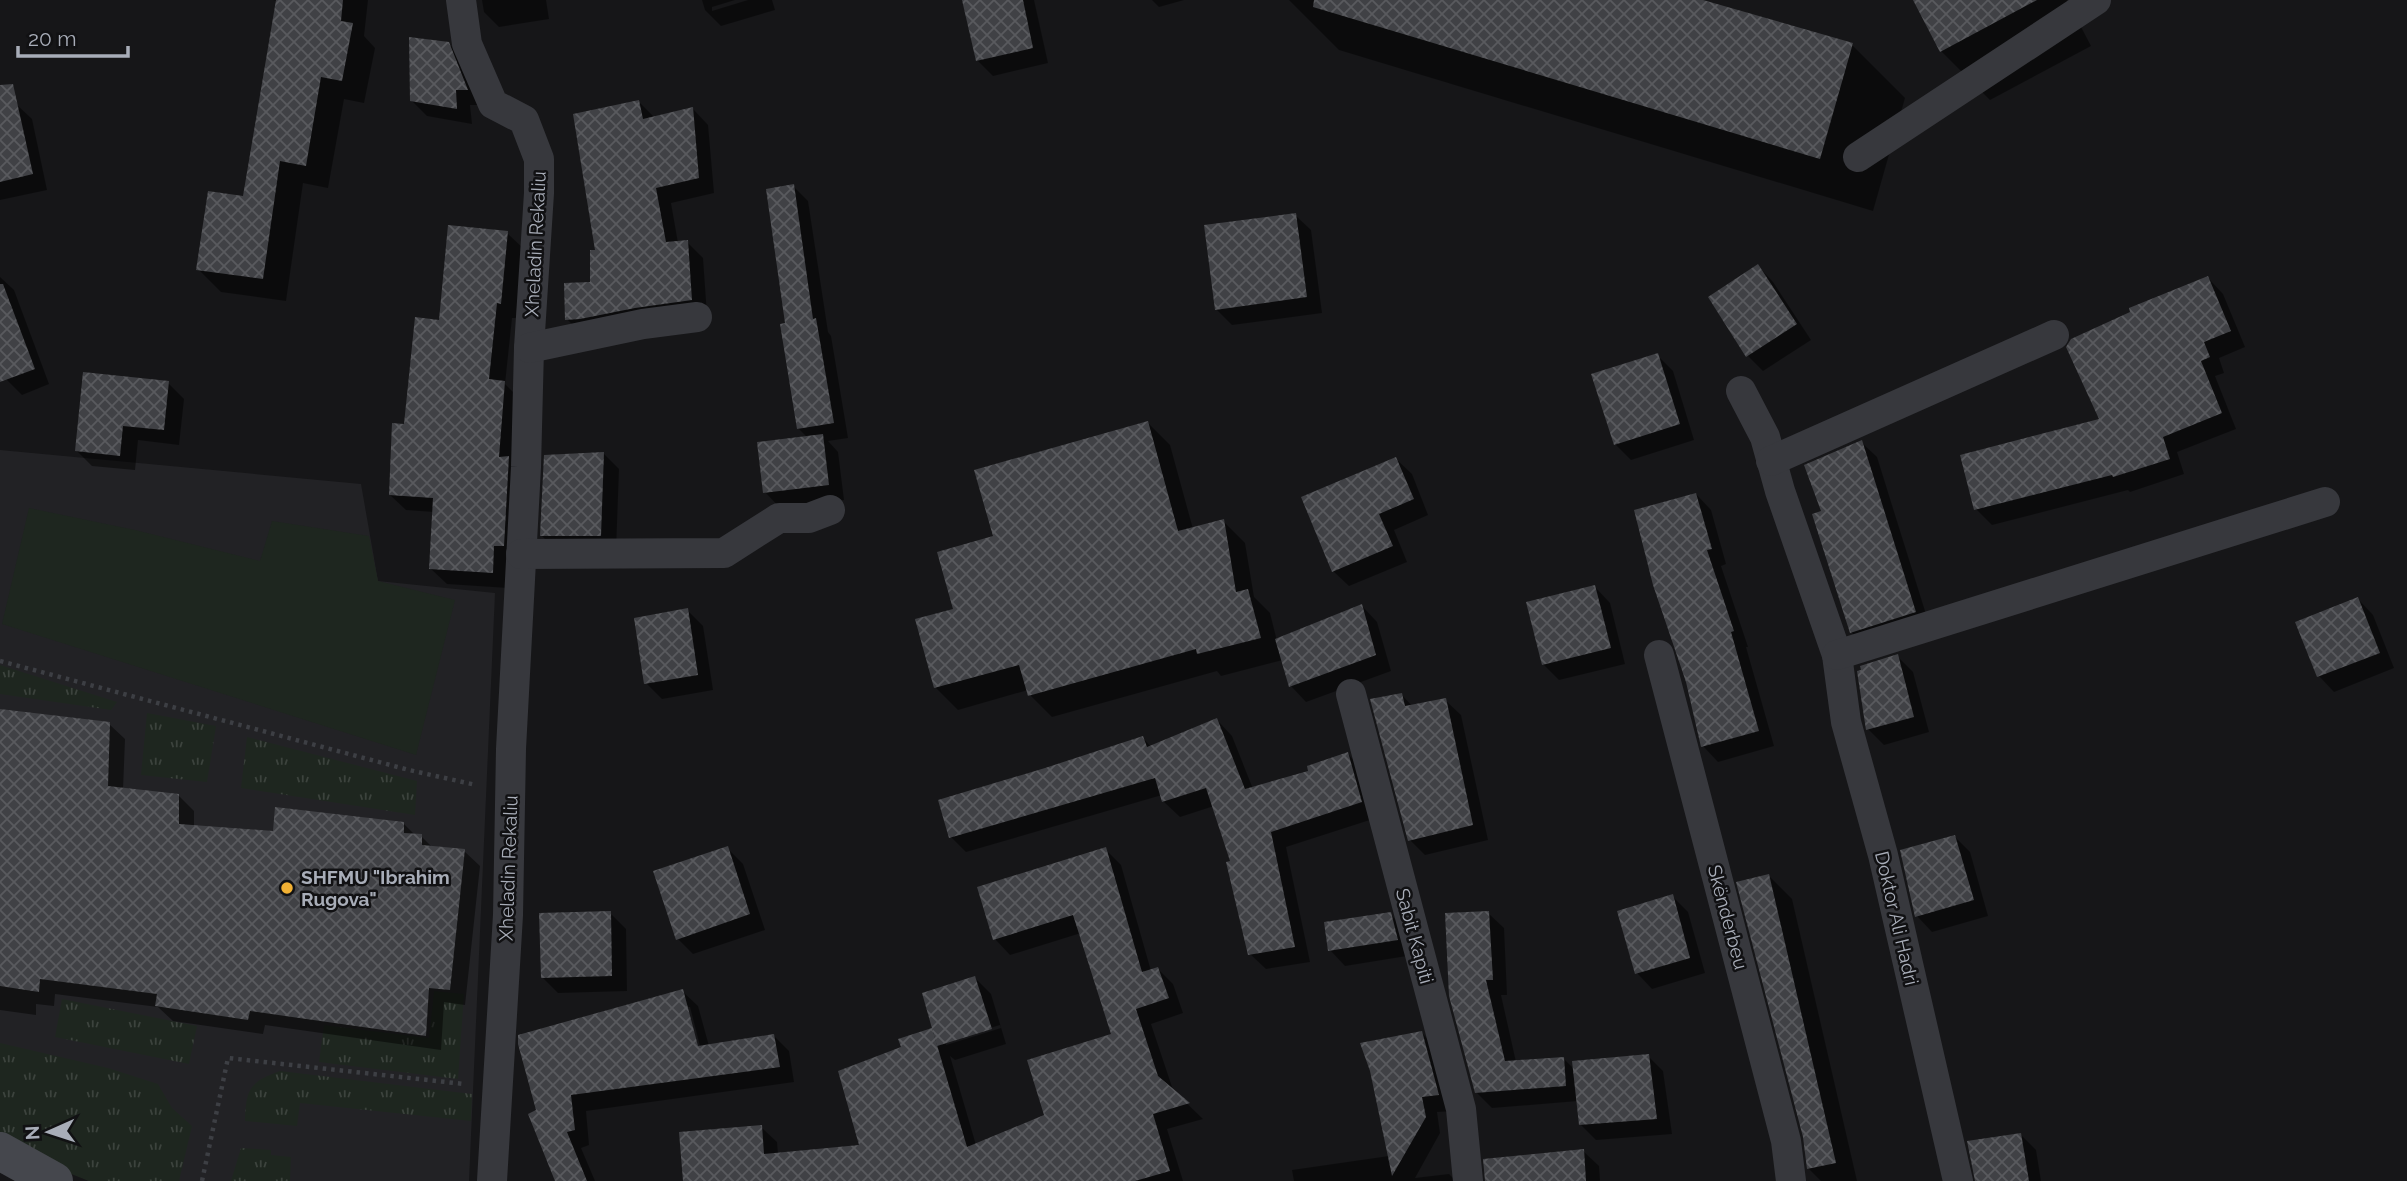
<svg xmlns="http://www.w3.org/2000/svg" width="2407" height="1181" font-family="Raleway,sans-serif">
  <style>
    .built { fill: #222225 }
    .grass { fill: url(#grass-tufts) }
    .pitch { fill: #1e261f }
    .shadow { fill: #0007; fill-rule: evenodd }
    .building { fill: url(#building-cross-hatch) }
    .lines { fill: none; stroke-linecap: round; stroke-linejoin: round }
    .path { stroke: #3d3f44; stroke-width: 4.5; stroke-dasharray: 3.5 5; stroke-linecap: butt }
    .street { stroke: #37383d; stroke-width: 30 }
    .secondary { stroke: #45474d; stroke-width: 38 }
    .poi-dot { fill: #f2b134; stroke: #111113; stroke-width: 2.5 }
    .labels { text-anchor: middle; stroke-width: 5; stroke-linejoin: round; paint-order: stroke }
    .street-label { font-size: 19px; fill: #a8adb8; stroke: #111113 }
    .poi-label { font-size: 19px; font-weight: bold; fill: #a8adb8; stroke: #111113; text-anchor: start }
  </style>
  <defs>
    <pattern id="grass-tufts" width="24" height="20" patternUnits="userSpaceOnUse" patternTransform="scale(1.75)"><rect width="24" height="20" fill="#1e261f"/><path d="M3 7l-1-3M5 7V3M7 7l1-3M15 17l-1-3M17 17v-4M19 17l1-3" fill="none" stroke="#3c433d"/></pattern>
    <pattern id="building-cross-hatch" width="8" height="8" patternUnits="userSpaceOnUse" patternTransform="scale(1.75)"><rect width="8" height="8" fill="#404145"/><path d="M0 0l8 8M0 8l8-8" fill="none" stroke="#595a5e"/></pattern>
  </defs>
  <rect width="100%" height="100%" fill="#161618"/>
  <path class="built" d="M0 450 361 484 378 581 495 593 469 1181H89L0 1138Z"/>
  <g class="grass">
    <path d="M0 665 117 702 111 710 0 694Z"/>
    <path d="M147 713 216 726 207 782 141 775Z"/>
    <path d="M247 737 417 781 415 815 241 788Z"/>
    <path d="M434 991 464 994 458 1079 319 1062 324 1025 429 1038Z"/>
    <path d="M62 999 197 1026 189 1064 55 1037Z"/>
    <path d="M0 1043 108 1068 158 1084 172 1108 192 1126 179 1181H89L51 1166 0 1138Z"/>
    <path d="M280 1071 472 1094 471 1121 300 1103 297 1126 245 1121C246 1088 250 1082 280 1071Z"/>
    <path d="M241 1148 271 1150V1155L291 1157 290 1181H231Z"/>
  </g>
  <path class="pitch" d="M29 508 135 530 260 561 272 521 369 536 378 581 455 600 416 755 2 624Z"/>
  <g class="shadow">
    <path d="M273 0H368L364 36 375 48 364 103 344 99 328 188 303 183 286 301 221 292 198 269 244 198 278 1Z"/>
    <path d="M482 0H546L549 19 499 27 484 12Z"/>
    <path d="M702 0H735L712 7V11L748 0H772L775 10 721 26 705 10Z"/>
    <path d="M964 0H1034L1048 63 993 76 978 61Z"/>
    <path d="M1152 0H1184L1159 7Z"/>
    <path d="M1289 0H1699L1852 45 1905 98 1873 211 1339 50Z"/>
    <path d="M1915 0H2067L2091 46 1990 100 1941 51Z"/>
    <path d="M448 43 464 59 482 105H470L472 124 427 116 411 100Z"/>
    <path d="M639 102 655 118 693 109 708 125 714 193 671 203 678 243 687 242 703 258 707 315 582 335 567 319 592 284 597 252Z"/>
    <path d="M16 104 32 119 47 190 0 200V107Z"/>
    <path d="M793 186 808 201 828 332 831 336 848 438 828 441 838 452 844 500 780 508 765 492 808 438 798 428 787 325Z"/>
    <path d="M1295 215 1311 230 1322 313 1232 325 1216 309Z"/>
    <path d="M507 233 523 248 516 318H512L505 384 519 398 508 588 447 584 431 569 434 512 406 510 390 495 405 426 441 322Z"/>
    <path d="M1758 266 1773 282 1811 340 1763 371 1747 355Z"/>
    <path d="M0 277 14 290 49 384 22 395 6 379 0 363Z"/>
    <path d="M2208 278 2223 294 2245 347 2219 358 2224 373 2215 376 2236 429 2177 452 2184 474 2130 492 2128 490 1992 525 1976 509 1962 457 2101 420Z"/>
    <path d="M1657 355 1673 371 1694 440 1631 460 1615 444Z"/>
    <path d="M168 383 184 399 179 445 138 440 135 470 92 466 77 451Z"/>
    <path d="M1148 423 1170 445 1193 529 1223 521 1245 543 1254 597 1270 613 1277 641 1362 606 1377 622 1391 671 1306 702 1291 686 1283 660 1221 676 1217 671 1052 717 1030 695 1028 690 958 710 936 688 955 610 995 537Z"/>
    <path d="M1861 442 1877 457 1930 627 1867 647 1851 632 1823 512Z"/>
    <path d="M603 453 619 469 616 551H557L542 536Z"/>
    <path d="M1396 459 1412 474 1428 515 1394 530 1407 562 1349 586 1333 571Z"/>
    <path d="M1696 494 1711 510 1726 564 1721 566 1748 647H1746L1774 746 1718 762 1703 746 1687 681Z"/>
    <path d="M1595 587 1610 603 1625 664 1559 680 1543 664Z"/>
    <path d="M2358 599 2373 615 2394 668 2334 692 2319 676Z"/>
    <path d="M687 610 703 626 713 690 662 699 646 683Z"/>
    <path d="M1897 656 1913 672 1929 732 1884 745 1868 729Z"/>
    <path d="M1402 695 1412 706 1445 700 1461 715 1488 840 1425 855 1410 840Z"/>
    <path d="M0 710 109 724 125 739 123 790 178 795 194 811V827L275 833 404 824 415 835 421 836 433 848 464 851 480 866 465 1005 444 1002 441 1050 265 1025 263 1034 173 1021 158 1007 55 994 54 1006 36 1004V1015L0 1010Z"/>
    <path d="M1217 720 1232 736 1253 789 1311 772 1348 754 1363 770 1376 818 1286 847 1310 962 1266 969 1250 954 1232 862 1214 806 1180 817 1164 802 1162 795 966 852 951 837 1143 738 1151 747Z"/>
    <path d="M1955 837 1970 852 1988 916 1932 932 1917 916Z"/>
    <path d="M727 848 743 864 765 930 693 954 678 939Z"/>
    <path d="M1105 849 1121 865 1151 971 1158 969 1173 984 1183 1013 1151 1024 1173 1090 1203 1119 1167 1129 1183 1181H685L761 1127 777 1142 778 1154 861 1147 903 1048 931 1030 975 978 991 994 1006 1044 955 1060 950 1056 976 1145 1046 1116 1113 1036 1081 933 1010 955 995 939ZM1000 1025 1001 1028 946 1045V1041Z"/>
    <path d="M1769 876 1792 899 1857 1181H1821L1809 1169Z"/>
    <path d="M1672 896 1688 912 1705 973 1652 989 1637 973Z"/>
    <path d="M610 913 626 929 627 991 558 993 542 977Z"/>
    <path d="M1488 913 1504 928 1507 995H1501L1516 1062 1563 1058 1575 1070 1648 1056 1663 1071 1672 1134 1596 1140 1580 1124 1578 1101 1492 1108 1476 1092Z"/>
    <path d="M1390 914 1406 930 1413 955 1345 966 1330 950Z"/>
    <path d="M682 991 698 1006 709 1046 774 1036 789 1051 794 1082 586 1111 589 1145 581 1148 595 1181H557L538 1111ZM686 1007H690L702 1054 699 1055Z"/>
    <path d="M1422 1033 1437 1049 1454 1111 1437 1112 1440 1133 1415 1178 1449 1174 1456 1181H1294L1292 1170 1389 1156Z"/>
    <path d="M2021 1135 2036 1150 2041 1181H1977Z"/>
    <path d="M1583 1151 1599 1166 1600 1181H1486Z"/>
  </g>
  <g class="building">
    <path d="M276 0H343L341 21 353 23 342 81 321 77 306 166 280 161 263 279 196 270 208 191 243 196Z"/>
    <path d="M962 0H1023L1033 48 976 61Z"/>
    <path d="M1314 0H1703L1853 43 1820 159 1313 7Z"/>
    <path d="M1913 0H2037L1940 52Z"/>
    <path d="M409 37 449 42 468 90H456L457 109 410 101Z"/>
    <path d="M13 84 33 174 0 182V85Z"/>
    <path d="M639 100 643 119 693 107 699 178 656 188 666 242 688 240 692 300 635 308 580 319 565 320 564 283 590 282V250H595L573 114Z"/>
    <path d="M794 184 813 319 816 318 834 423 797 429 780 324 785 323 766 189Z"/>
    <path d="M1296 213 1307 297 1215 310 1204 225Z"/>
    <path d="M448 225 508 231 501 304 497 303 489 379 505 381 499 457 509 456 504 546H494L493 573 429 569 433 498 389 495 392 423 404 424 415 317 439 320Z"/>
    <path d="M1758 264 1797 324 1746 357 1708 297Z"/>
    <path d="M2208 276 2231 331 2204 342 2210 357 2201 361 2222 413 2163 437 2170 459 2113 477 2112 475 1974 510 1960 455 2099 419 2066 347 2071 339 2130 312 2129 308Z"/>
    <path d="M0 284H3L35 369 0 382Z"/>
    <path d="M1658 353 1680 424 1614 445 1591 374Z"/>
    <path d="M83 372 169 381 164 430 123 426 120 456 75 451Z"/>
    <path d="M1148 421 1178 531 1224 519 1236 592 1248 589 1261 638 1197 654 1196 649 1028 696 1019 665 934 688 915 619 953 609 937 552 993 536 974 470Z"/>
    <path d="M823 434 829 485 763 493 757 442Z"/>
    <path d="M1862 440 1916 612 1850 633 1812 514 1821 511 1804 465Z"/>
    <path d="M604 452 601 536H540L544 455Z"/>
    <path d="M1396 457 1414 499 1379 514 1393 546 1332 572 1301 497Z"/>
    <path d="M1696 493 1712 549 1707 550 1734 631 1731 632 1759 731 1701 747 1686 682 1653 585 1634 510Z"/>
    <path d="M1595 585 1611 648 1542 665 1526 602Z"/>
    <path d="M2358 597 2380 653 2317 677 2295 622Z"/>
    <path d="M1362 604 1376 655 1289 687 1275 639Z"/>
    <path d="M688 608 698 675 644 684 634 618Z"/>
    <path d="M1898 654 1914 717 1866 730 1857 671 1861 670 1860 666Z"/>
    <path d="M1402 693 1405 706 1446 698 1473 825 1408 841 1370 699Z"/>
    <path d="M0 709 110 722 108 786 179 794V824L273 831 275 807 404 822V833L422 834V845L465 849 450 990 429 988 426 1036 250 1011 248 1020 155 1006 157 994 40 979 39 992 0 986Z"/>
    <path d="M1217 718 1245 789 1308 771 1307 766 1348 752 1362 802 1271 832 1295 947 1248 955 1226 862 1230 861 1206 788 1162 802 1155 778 949 838 938 800 1045 768 1143 736 1147 747Z"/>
    <path d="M1955 835 1974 900 1915 917 1900 850Z"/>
    <path d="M728 846 750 914 676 940 653 871Z"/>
    <path d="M1106 847 1142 972 1158 967 1169 998 1136 1009 1158 1076 1190 1103 1153 1114 1170 1171 1135 1181H683L679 1132 762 1125 764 1154 859 1145 838 1071 901 1047 898 1039 932 1028 967 1147 1044 1115 1027 1060 1111 1034 1073 915 993 940 977 887Z"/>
    <path d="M1769 874 1836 1163 1807 1169 1803 1137 1736 882Z"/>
    <path d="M1673 894 1690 958 1635 974 1617 911Z"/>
    <path d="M611 911 612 976 541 978 539 913Z"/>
    <path d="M1489 911 1493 980H1486L1505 1061 1564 1057 1566 1086 1475 1093 1449 996 1445 913Z"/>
    <path d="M1391 912 1398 940 1328 951 1324 922Z"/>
    <path d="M975 976 992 1029 937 1046 922 993Z"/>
    <path d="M683 989 698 1046 774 1034 780 1067 571 1095 575 1130 567 1132 587 1181H555L528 1114 536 1110 518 1044V1035Z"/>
    <path d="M1422 1031 1439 1095 1422 1097 1426 1117 1392 1176 1370 1071 1360 1043Z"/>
    <path d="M1649 1054 1657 1119 1579 1125 1572 1061Z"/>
    <path d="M2021 1133 2029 1181H1975L1967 1141Z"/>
    <path d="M1584 1149 1586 1181H1485L1483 1159Z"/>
  </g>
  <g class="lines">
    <g class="path">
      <path d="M0 661 409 770 476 785"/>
      <path d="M202 1181 228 1058 464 1084"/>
    </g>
    <g class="street">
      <path d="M461 0 467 44 493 104 524 120 539 159V193L529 348 526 467 511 749 508 915 492 1181"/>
      <path d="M1858 157 2096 0"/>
      <path d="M529 348 643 324 697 317"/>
      <path d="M1741 391 1765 437 1780 491 1837 655 1846 722 1883 855 1958 1181"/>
      <path d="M1771 461 2054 335"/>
      <path d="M521 554 724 553 779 518H809L830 510"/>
      <path d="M1659 655 1786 1141 1791 1181"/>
      <path d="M1837 655 2325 502"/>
      <path d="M1351 694 1461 1109 1468 1181"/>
    </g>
    <path class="secondary" d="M0 1151 54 1181"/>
  </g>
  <circle class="poi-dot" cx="287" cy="888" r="7"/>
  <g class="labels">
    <g class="street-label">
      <text transform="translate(535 244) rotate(-87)" y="7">Xheladin Rekaliu</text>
      <text transform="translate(508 868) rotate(-88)" y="7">Xheladin Rekaliu</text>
      <text transform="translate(1728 917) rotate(75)" y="7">Skënderbeu</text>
      <text transform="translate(1897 918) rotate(77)" y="7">Doktor Ali Hadri</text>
      <text transform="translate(1415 936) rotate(75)" y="7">Sabit Kapiti</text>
    </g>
    <g class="poi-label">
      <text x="301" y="884">SHFMU "Ibrahim<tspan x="301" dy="22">Rugova"</tspan></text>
    </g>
  </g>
  <g transform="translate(49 1132) rotate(267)" stroke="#111113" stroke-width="5" paint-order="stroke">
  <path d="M0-5L12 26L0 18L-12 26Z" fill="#a8adb8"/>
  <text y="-10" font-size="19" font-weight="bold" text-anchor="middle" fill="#a8adb8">N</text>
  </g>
  <path d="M18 46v10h110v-10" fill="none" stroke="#a8adb8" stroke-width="3.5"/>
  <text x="28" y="46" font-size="21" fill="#a8adb8" stroke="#111113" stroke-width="5" paint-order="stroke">20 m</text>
</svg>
